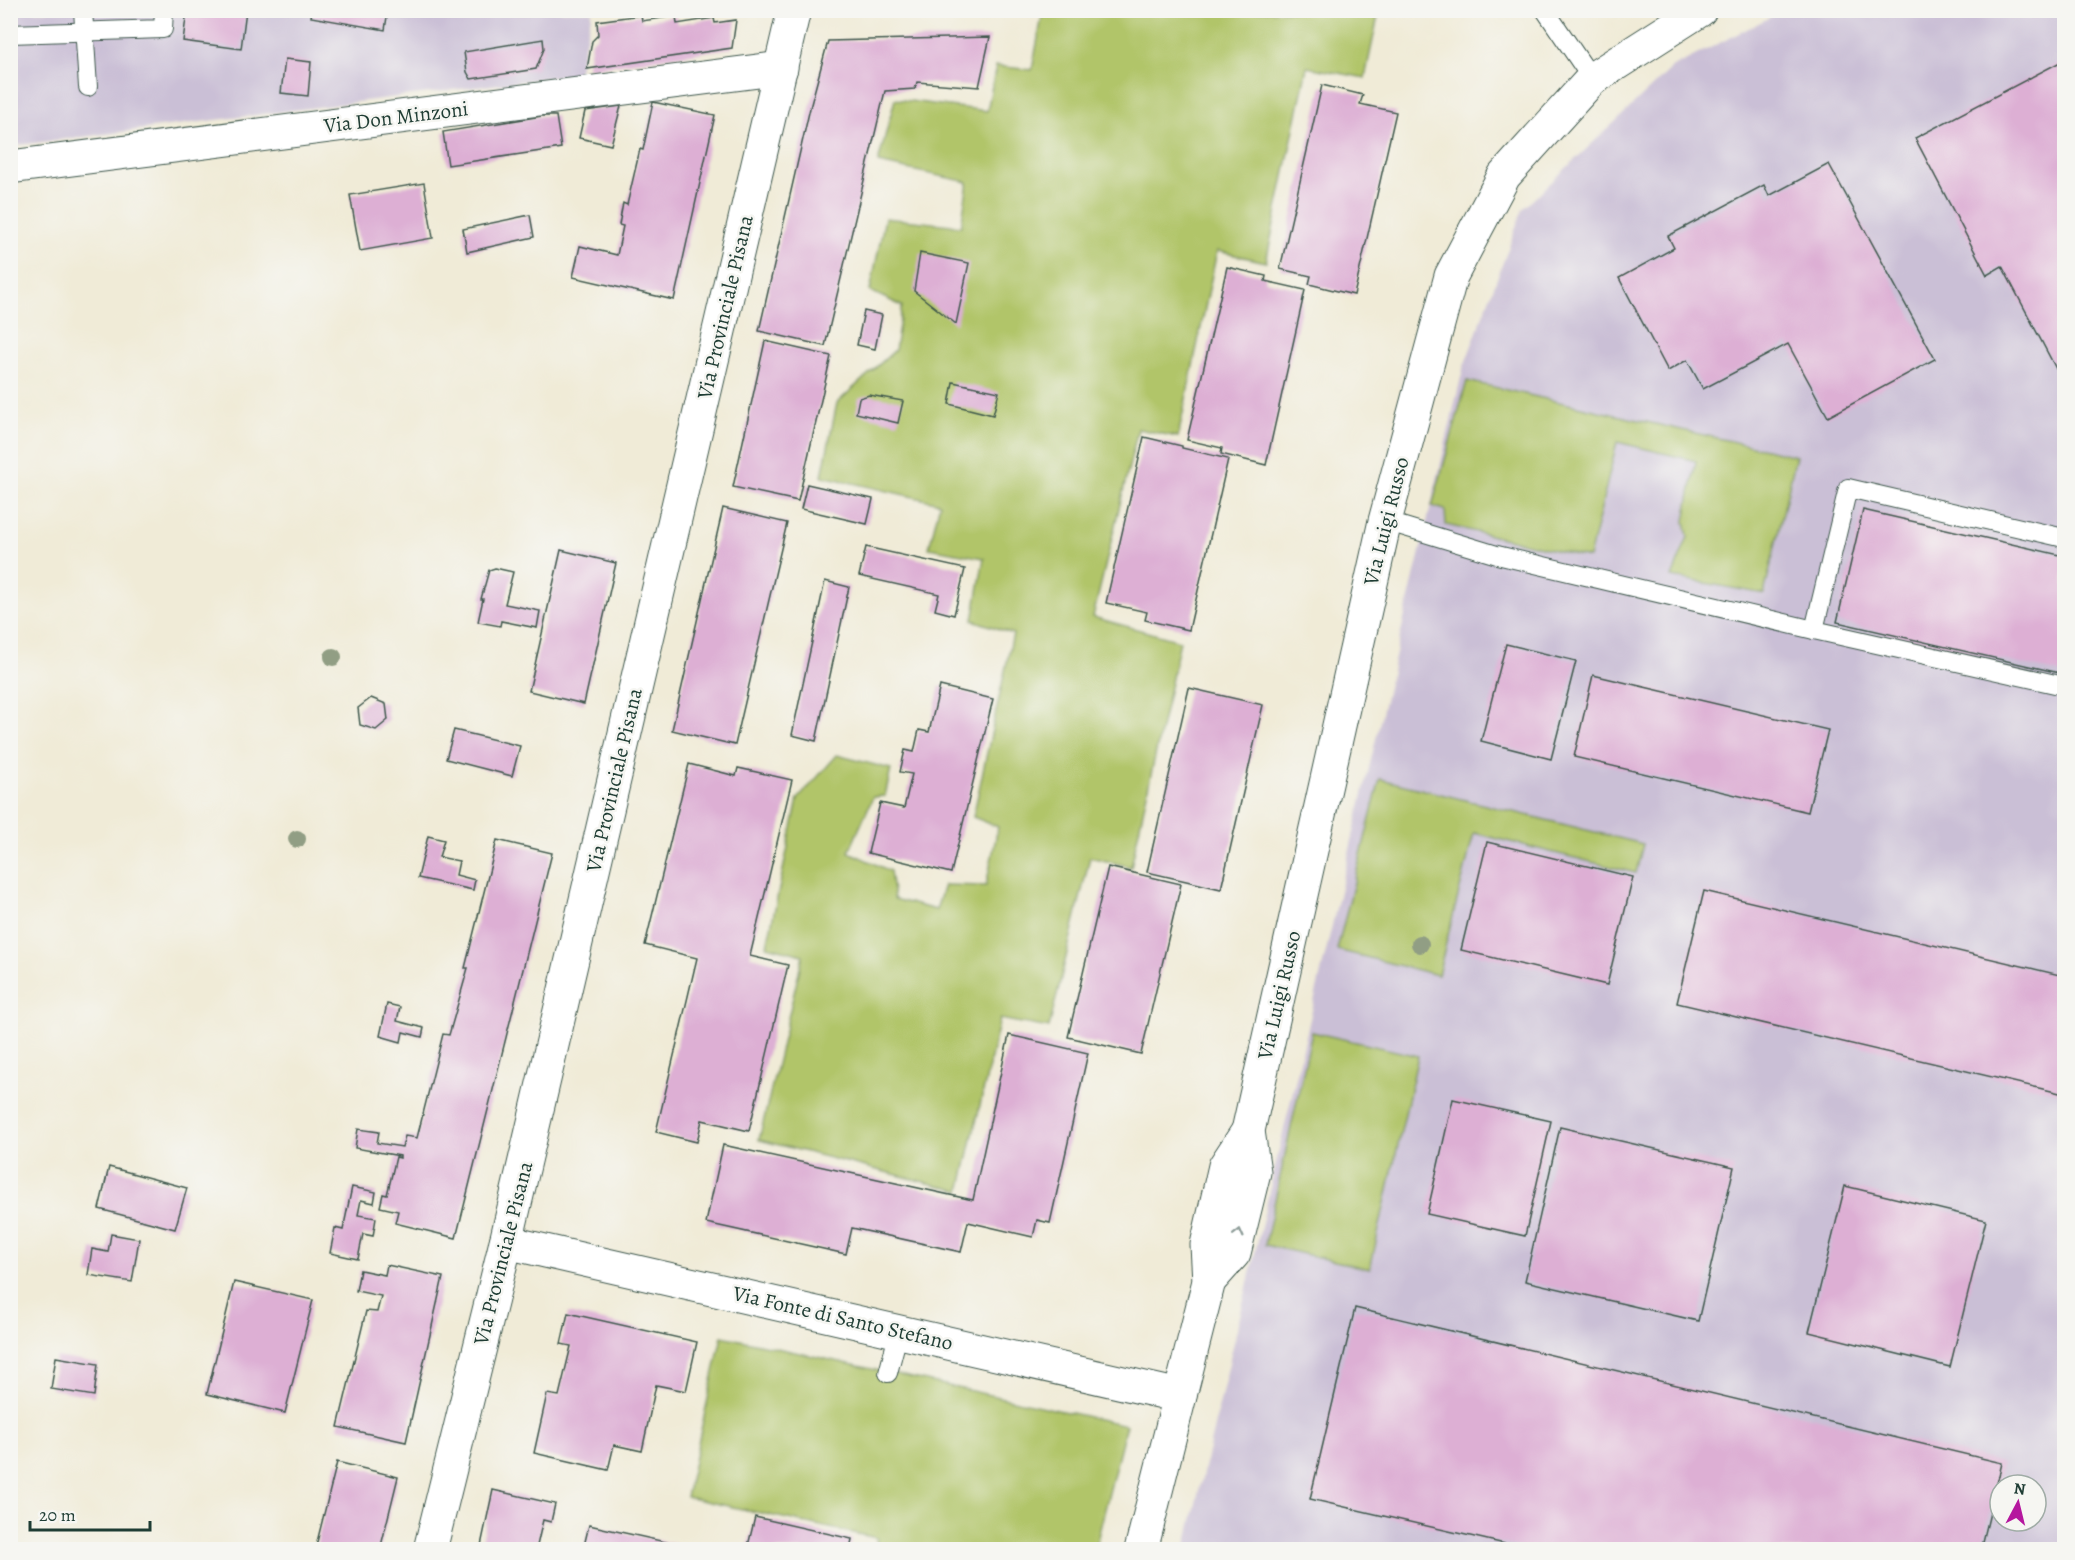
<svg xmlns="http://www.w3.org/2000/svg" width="2075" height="1560" font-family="Alegreya,serif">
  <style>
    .industrial { fill: #cabfd6; fill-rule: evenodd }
    .green { fill: #b1c569; stroke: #68814e; stroke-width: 1.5 }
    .building { fill: #ddafd4 }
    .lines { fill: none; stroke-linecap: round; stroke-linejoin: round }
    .service-casing { stroke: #3e574c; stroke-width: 20 }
    .minor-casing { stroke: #3e574c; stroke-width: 35 }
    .tertiary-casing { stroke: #3e574c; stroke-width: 35 }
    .service { stroke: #fff; stroke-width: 18 }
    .minor { stroke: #fff; stroke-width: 33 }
    .tertiary { stroke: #fff; stroke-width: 33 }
    .tree { fill: #919e84 }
    .oneway { stroke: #8f9e9a }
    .labels { text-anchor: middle; stroke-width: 5; stroke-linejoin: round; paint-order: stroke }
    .street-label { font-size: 21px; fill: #1f3d34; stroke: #f6f6f2 }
  </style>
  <rect width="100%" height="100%" fill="#f6f6f2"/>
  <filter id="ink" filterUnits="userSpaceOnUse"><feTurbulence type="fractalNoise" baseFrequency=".0167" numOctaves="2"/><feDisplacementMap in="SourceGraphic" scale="12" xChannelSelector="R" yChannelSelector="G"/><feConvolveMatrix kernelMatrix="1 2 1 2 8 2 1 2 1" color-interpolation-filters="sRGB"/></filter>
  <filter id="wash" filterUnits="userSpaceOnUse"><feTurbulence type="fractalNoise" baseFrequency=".008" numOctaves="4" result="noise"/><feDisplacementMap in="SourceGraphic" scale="24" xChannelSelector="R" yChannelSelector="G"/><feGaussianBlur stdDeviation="1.35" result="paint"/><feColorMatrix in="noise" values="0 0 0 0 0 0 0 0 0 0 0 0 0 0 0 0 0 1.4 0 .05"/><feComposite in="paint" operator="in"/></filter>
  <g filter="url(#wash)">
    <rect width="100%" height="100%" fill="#f0ebd7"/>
    <g class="industrial">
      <path d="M10 11H592L578 74 11 146Z"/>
      <path d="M1782 11H2064V1549L1185 1550 1463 369 1523 209 1673 67ZM2000 1485H2036V1521H2000Z"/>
    </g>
    <g class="green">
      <path d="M1043 11H1379L1365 78 1307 67 1266 262 1217 251 1178 437 1138 429 1093 617 1180 641 1131 867 1090 857 1049 1028 1000 1019 960 1191 759 1140 803 955 767 946 798 799 837 755 891 769 885 796 873 797 849 852 890 871 894 899 936 910 944 885 986 886 998 827 973 817 1013 634 973 620 984 558 929 548 940 503 822 476 837 403 895 350 902 306 870 291 885 218 961 226 968 182 878 163 895 99 987 111 996 66 1032 70Z"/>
      <path d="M1467 381 1796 456 1764 594 1672 577 1688 537 1685 521 1696 461 1617 442 1589 558 1446 525 1445 510 1432 506Z"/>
      <path d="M1380 779 1643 844 1636 873 1474 833 1438 975 1337 950Z"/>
      <path d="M1312 1032 1418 1056 1370 1269 1265 1245Z"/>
      <path d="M722 1336 1126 1425 1095 1549H875L877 1538 686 1497Z"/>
    </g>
    <g id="blocks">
      <g class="building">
        <path d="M187 10H246L241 49 183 41Z"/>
        <path d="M312 10H388L385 30 311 17Z"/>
        <path d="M641 15 642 21 676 16 677 24 714 18 715 23 736 20 732 48 587 69 592 41 598 35 597 21Z"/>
        <path d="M990 37 979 87 917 82 915 89 885 91 825 346 759 331 810 108 828 41Z"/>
        <path d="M543 39 544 49 536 69 471 79 467 72 464 52Z"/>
        <path d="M285 59 311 62 308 96 281 93Z"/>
        <path d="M2064 60V384L2002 266 1987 275 1915 138Z"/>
        <path d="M1322 85 1363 95 1360 104 1396 112 1354 295 1309 284 1311 276 1280 269Z"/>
        <path d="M653 102 715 115 674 300 573 277 580 246 617 255 623 226 619 225 623 203 627 205 640 149 643 150Z"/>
        <path d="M621 106 611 145 579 138 585 111Z"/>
        <path d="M542 116H556L561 148 448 165 443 132Z"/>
        <path d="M1829 164 1935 359 1828 417 1788 344 1703 389 1687 360 1668 371 1619 278 1674 248 1668 236 1764 185 1769 196Z"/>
        <path d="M424 183 433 238 360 251 350 195Z"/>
        <path d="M530 215 534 237 467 252 463 229Z"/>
        <path d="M920 253 969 263 956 324 914 291Z"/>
        <path d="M1227 267 1266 276 1265 281 1305 290 1266 465 1221 454 1222 448 1187 440Z"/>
        <path d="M864 311 882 315 875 349 857 345Z"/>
        <path d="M765 341 831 356 798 501 733 487Z"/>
        <path d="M953 382 999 392 993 415 949 404Z"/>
        <path d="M869 395 903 401 898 423 856 413 859 398Z"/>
        <path d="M1144 437 1182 446V448L1228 459 1189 630 1145 620 1147 612 1106 603Z"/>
        <path d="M807 484 873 499 867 524 801 509Z"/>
        <path d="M723 508 787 523 735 745 672 730Z"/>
        <path d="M1863 510 2064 556V674L1837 622Z"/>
        <path d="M866 547 965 569 954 615 935 610 939 594 859 576Z"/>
        <path d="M561 550 616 563 584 704 529 691Z"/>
        <path d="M495 568 513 572 505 604 540 611 537 628 501 621 500 626 478 622 483 599H481L489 570Z"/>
        <path d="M825 581 849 587 816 741 792 735Z"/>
        <path d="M1506 644 1576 661 1551 759 1481 741Z"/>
        <path d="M1593 675 1828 730 1808 812 1574 757Z"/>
        <path d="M940 686 993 699 951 873 868 853 880 803 904 808 912 774 900 772 905 750 914 752 919 730 929 732Z"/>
        <path d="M1189 688 1263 705 1221 889 1147 872Z"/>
        <path d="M371 698 386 704 388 720 376 730 360 725 358 708Z"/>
        <path d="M454 730 520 746 512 776 446 759Z"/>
        <path d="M689 764 736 776 738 768 792 780 750 956 788 965 749 1131 702 1120 697 1142 656 1132 697 958 645 945Z"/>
        <path d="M428 836 444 840 439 857 459 861 456 875 475 880 473 890 418 878Z"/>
        <path d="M497 840 552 853 456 1238 395 1223 398 1211 380 1207 383 1194 387 1195 396 1157 400 1158V1156L355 1148 358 1129 379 1132 377 1143 402 1147 405 1136 417 1138 443 1034 449 1035 468 968H465Z"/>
        <path d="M1487 842 1633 877 1607 985 1461 950Z"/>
        <path d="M1108 867 1181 884 1141 1054 1068 1037Z"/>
        <path d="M1704 891 2064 976V1094L1677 1003Z"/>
        <path d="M387 1004 400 1007 397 1021 424 1028 422 1037 403 1032 401 1042 380 1036Z"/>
        <path d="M1009 1035 1088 1053 1050 1223 1037 1220 1033 1237 968 1222 961 1252 852 1228 846 1254 706 1223 723 1145 973 1200Z"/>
        <path d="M1453 1099 1551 1121 1525 1236 1427 1214Z"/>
        <path d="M1560 1127 1734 1167 1698 1321 1525 1281Z"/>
        <path d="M109 1167 187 1188 175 1229 99 1209Z"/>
        <path d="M1845 1186 1986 1220 1950 1367 1809 1332Z"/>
        <path d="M352 1187 376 1192 374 1203 361 1200 358 1215 376 1218 373 1236 363 1234 358 1259 330 1253 335 1228 343 1230Z"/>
        <path d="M111 1234 139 1239 132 1282 88 1275 92 1249 108 1252Z"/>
        <path d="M387 1265 443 1277 406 1442 338 1427 366 1311 377 1312 381 1296 356 1291 360 1270 385 1275Z"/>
        <path d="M234 1282 313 1300 285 1413 207 1394Z"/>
        <path d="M1355 1308 2002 1463 1981 1550H1531L1310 1499Z"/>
        <path d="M568 1313 697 1342 686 1391 656 1385 642 1451 614 1445 608 1470 534 1453 547 1394 559 1396 571 1346 561 1344Z"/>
        <path d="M56 1357 98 1364 94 1396 51 1389Z"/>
        <path d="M337 1462 398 1477 380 1550H315Z"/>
        <path d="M493 1490 555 1504 551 1522 543 1520 536 1550H480Z"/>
        <path d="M755 1517 852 1539 850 1550H747Z"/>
        <path d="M589 1525 697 1549V1550H583Z"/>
      </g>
    </g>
  </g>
  <g filter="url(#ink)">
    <use href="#blocks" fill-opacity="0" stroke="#3e574c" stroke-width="1.5"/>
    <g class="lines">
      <g class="service-casing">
        <g id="service">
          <path d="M83 10 88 87"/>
          <path d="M1545 10 1592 79"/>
          <path d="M10 34 163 29 164 10"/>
          <path d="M1385 521 1497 555 1814 630 2064 686"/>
          <path d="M1814 630 1848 488 2064 538"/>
          <path d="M888 1373 899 1331"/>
        </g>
      </g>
      <g class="minor-casing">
        <g id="minor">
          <path d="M10 167 781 68"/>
          <path d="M506 1242 1180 1396"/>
          <path d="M1209 1281 1234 1253 1254 1172 1248 1131 1385 521 1451 276 1504 176 1592 79 1700 10"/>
          <path d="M1141 1550 1209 1281 1207 1245 1225 1166 1248 1131"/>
        </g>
      </g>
      <g class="tertiary-casing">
        <path id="tertiary" d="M430 1550 506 1242 794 10"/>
      </g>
      <use href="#service" class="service"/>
      <use href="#minor" class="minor"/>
      <use href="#tertiary" class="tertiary"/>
    </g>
    <g class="tree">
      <circle cx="333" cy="657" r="9"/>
      <circle cx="297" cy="839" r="9"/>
      <circle cx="1420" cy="944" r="9"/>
    </g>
    <defs><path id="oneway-chevron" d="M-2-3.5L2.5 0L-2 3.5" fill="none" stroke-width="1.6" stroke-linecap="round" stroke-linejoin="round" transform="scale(1.5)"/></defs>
    <use class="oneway" href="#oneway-chevron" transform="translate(1239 1233) rotate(-76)"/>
  </g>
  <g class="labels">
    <g class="street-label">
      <text transform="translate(396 117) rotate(-7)" y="7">Via Don Minzoni</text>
      <text transform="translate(725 307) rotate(-77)" y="7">Via Provinciale Pisana</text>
      <text transform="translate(1386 521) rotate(-76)" y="7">Via Luigi Russo</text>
      <text transform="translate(614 780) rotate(-77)" y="7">Via Provinciale Pisana</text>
      <text transform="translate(1279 995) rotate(-77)" y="7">Via Luigi Russo</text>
      <text transform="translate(503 1253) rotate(-76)" y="7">Via Provinciale Pisana</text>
      <text transform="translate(843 1318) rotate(13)" y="7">Via Fonte di Santo Stefano</text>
    </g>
  </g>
  <rect width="2075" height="1560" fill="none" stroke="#f6f6f2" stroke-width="36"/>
  <g transform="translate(2018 1503) rotate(7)"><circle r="28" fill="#f6f6f2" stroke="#a0aca6" stroke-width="1.5"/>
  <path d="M0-4.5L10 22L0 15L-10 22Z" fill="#b5179e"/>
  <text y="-9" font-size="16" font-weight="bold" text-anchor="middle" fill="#1f3d34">N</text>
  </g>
  <path d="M30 1521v9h120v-9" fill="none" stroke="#1f3d34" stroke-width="3"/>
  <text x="39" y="1521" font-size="18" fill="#1f3d34" stroke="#f6f6f2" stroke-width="4.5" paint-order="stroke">20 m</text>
</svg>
